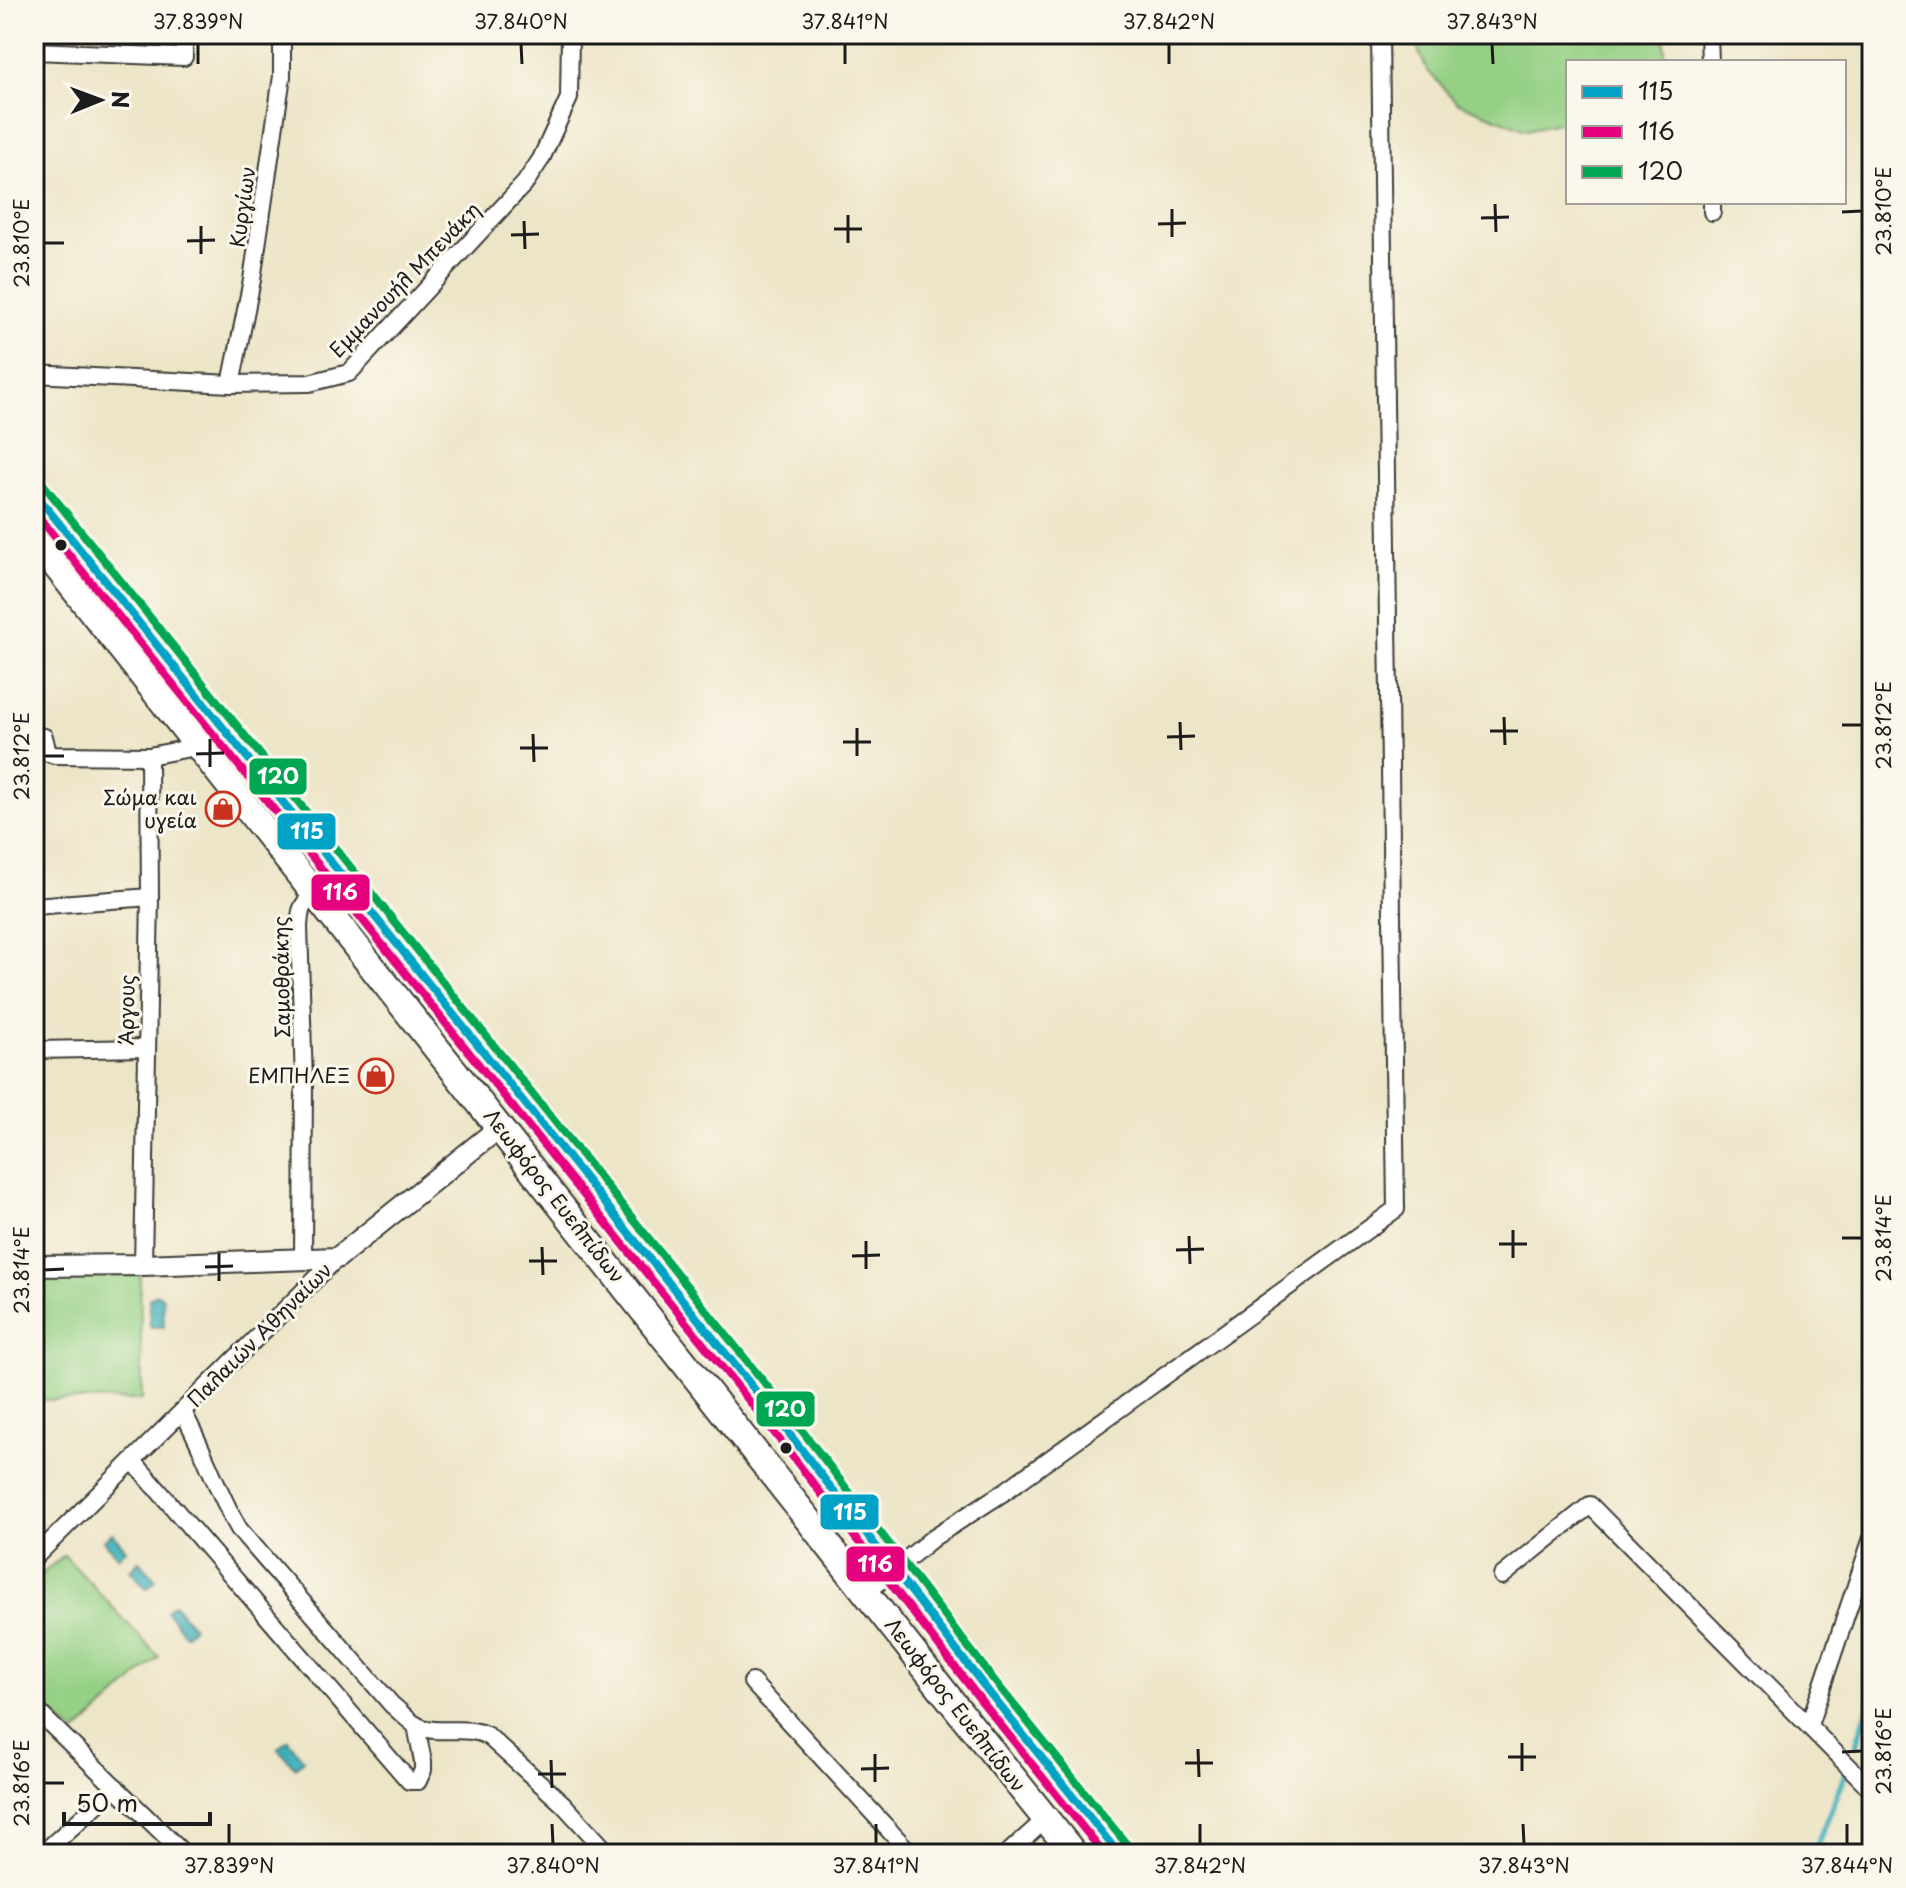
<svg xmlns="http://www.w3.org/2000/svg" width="1906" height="1888" font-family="'Playpen Sans',sans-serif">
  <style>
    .green { fill: #95d085; stroke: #587650; stroke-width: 2 }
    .water { fill: #3eafb9; stroke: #2d666a; stroke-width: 2 }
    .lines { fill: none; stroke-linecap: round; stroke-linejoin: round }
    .stream { stroke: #3eafb9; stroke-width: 6 }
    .minor-casing { stroke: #3b3a36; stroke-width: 20 }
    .tertiary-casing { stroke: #3b3a36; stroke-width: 24 }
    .primary-casing { stroke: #3b3a36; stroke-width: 30 }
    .minor { stroke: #fff; stroke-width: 16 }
    .tertiary { stroke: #fff; stroke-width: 20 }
    .primary { stroke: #fff; stroke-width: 26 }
    .bus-1-casing { stroke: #fbf7ec; stroke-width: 14 }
    .bus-2-casing { stroke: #fbf7ec; stroke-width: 14 }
    .bus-3-casing { stroke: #fbf7ec; stroke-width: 14 }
    .bus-1 { stroke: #01a2c5; stroke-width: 8 }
    .bus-2 { stroke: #e5007d; stroke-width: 8 }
    .bus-3 { stroke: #00a651; stroke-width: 8 }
    .ticks { fill: none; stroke: #1c1c1c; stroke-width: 3 }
    .bus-dot { fill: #1c1c1c; stroke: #fbf7ec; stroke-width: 3 }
    .labels { text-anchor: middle; stroke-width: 6; stroke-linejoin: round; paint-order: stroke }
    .street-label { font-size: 20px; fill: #1c1c1c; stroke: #fbf7ec }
    .poi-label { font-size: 20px; fill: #1c1c1c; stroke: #fbf7ec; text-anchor: end }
    .line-badge { stroke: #fbf7ec; stroke-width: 3 }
    .badge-label { font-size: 22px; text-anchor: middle; font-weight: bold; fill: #fff }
    .neatline { fill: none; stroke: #1c1c1c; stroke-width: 3 }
    .ticks-label { font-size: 20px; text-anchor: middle; fill: #1c1c1c }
  </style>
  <rect width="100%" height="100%" fill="#fbf7ec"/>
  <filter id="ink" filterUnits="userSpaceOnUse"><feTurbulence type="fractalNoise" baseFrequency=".0125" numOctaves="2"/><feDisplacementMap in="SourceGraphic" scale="16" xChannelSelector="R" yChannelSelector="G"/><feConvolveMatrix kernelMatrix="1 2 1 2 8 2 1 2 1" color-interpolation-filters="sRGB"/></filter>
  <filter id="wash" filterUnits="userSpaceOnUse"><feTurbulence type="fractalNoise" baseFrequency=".006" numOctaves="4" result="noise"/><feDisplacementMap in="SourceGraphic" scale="32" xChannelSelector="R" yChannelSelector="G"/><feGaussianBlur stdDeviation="1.8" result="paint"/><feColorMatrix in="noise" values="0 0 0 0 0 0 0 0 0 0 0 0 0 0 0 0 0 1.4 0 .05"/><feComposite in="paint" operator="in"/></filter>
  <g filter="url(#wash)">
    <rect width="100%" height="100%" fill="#ede5c7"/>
    <g class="green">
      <path d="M1411 34H1665V62H1568V121L1526 130 1456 102 1427 70Z"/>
      <path d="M140 1274 142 1400H34V1276Z"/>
      <path d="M64 1555 159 1657 75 1734 34 1696V1581Z"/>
    </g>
    <g class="water">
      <path d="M157 1294 163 1297 164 1327H150L149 1298Z"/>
      <path d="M112 1533 126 1549 118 1557 103 1540Z"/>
      <path d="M139 1561 156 1580 147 1589 130 1570Z"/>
      <path d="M174 1604 193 1627 185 1635 166 1611Z"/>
      <path d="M288 1740 304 1760 295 1768 278 1748Z"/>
    </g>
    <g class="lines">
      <g class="stream">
        <path d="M1856 1746 1872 1696"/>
        <path d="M1813 1854 1845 1775"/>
      </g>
    </g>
  </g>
  <g filter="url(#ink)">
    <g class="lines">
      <g class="minor-casing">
        <g id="minor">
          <path d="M1709 34 1710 62"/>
          <path d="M34 51 184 57V34"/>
          <path d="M1712 202V212"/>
          <path d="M34 374 231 384 309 383 349 373 525 183 541 159 569 98 570 34"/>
          <path d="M231 384 252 280 282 76V34"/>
          <path d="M34 736 44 737 48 753 54 755 149 756 190 748 201 749"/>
          <path d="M34 906 150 897"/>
          <path d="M34 1050 146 1048"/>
          <path d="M303 1259 304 1082 299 927C300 910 301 904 315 894"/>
          <path d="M143 1265 150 897 149 756"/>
          <path d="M183 1412C204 1450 217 1491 239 1529L392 1705C400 1711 408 1721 417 1726 440 1736 466 1724 488 1736L563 1804 609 1854"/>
          <path d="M34 1454 35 1557"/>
          <path d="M133 1461 409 1781H418L423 1770V1762L416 1725"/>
          <path d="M34 1558 337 1258"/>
          <path d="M1502 1576 1590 1505 1872 1790"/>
          <path d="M867 1592 934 1537 1004 1492 1396 1209 1380 34"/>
          <path d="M752 1682 911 1854"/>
          <path d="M34 1708 184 1854"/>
          <path d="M1809 1725 1872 1538"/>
          <path d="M42 1854 116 1787"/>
          <path d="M1007 1854 1046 1819"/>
        </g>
      </g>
      <g class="tertiary-casing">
        <path id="tertiary" d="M34 1266 143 1265 337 1258 500 1127"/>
      </g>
      <g class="primary-casing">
        <g id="primary">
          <path d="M34 492 771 1410 984 1686 1119 1854"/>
          <path d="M34 538 956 1707 1074 1854"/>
        </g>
      </g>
      <use href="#minor" class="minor"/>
      <use href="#tertiary" class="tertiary"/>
      <use href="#primary" class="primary"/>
      <g class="bus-1-casing">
        <path id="bus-1" d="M34 492 771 1410 984 1686 1119 1854"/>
      </g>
      <g class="bus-2-casing">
        <path id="bus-2" d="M34 511 762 1417 975 1693 1104 1854"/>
      </g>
      <g class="bus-3-casing">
        <path id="bus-3" d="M43 484 780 1402 993 1679 1128 1846"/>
      </g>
      <use href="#bus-1" class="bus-1"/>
      <use href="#bus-2" class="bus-2"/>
      <use href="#bus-3" class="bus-3"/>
    </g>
  </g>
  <path class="ticks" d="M198 44V64M521 44 522 64M845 44V64M1169 44V64M1492 44 1493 64M1495 204 1496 232M1172 209V237M1842 212 1862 211M848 215V243M1481 218 1509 217M524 221 525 249M1158 224 1186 223M201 226V254M834 229H862M511 235 539 234M187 241 215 240M44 243H64M1504 717 1505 745M1180 722 1181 750M1842 725H1862M857 728V756M1490 731H1518M533 734 534 762M1167 737 1195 736M210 739V767M843 742H871M520 748H548M196 754 224 753M44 756H64M1513 1230V1258M1189 1236 1190 1264M1842 1238H1862M866 1241V1269M1499 1244H1527M542 1247 543 1275M1176 1250 1204 1249M219 1253V1281M852 1256 880 1255M529 1261H557M205 1267 233 1266M44 1270 64 1269M1522 1743V1771M1198 1749 1199 1777M1842 1752 1862 1751M875 1754V1782M1508 1757H1536M551 1760 552 1788M1185 1763H1213M861 1769 889 1768M538 1774H566M44 1783H64M229 1824V1844M552 1824 553 1844M876 1824V1844M1200 1824V1844M1523 1824 1524 1844M1847 1824V1844"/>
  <defs>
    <g id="shop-ring" transform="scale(1.8)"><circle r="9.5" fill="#fbf7ec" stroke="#c8321e" stroke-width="1.5"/><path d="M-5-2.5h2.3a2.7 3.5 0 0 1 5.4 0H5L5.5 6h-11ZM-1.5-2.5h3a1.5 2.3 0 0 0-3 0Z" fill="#c8321e"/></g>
  </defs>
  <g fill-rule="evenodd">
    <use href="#shop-ring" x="223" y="809"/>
    <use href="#shop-ring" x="376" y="1076"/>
  </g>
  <g class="bus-dot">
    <circle cx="61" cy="545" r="7"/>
    <circle cx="786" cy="1448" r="7"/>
  </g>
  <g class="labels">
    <g class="street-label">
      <text transform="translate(243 207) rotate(-82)" y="7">Κυργίων</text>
      <text transform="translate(405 280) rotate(-46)" y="7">Εμμανουήλ Μπενάκη</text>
      <text transform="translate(282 977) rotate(-91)" y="7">Σαμοθράκης</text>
      <text transform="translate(127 1010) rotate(-89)" y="7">Άργους</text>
      <text transform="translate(554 1196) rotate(52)" y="7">Λεωφόρος Ευελπίδων</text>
      <text transform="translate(260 1335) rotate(-45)" y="7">Παλαιών Αθηναίων</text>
      <text transform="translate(955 1705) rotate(52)" y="7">Λεωφόρος Ευελπίδων</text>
    </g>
    <g class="poi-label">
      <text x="197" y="805">Σώμα και<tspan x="197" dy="23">υγεία</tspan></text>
      <text x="350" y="1083">ΕΜΠΗΛΕΞ</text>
    </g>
  </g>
  <g class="line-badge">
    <rect x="248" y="757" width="60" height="39" rx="8" fill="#00a651"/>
    <rect x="276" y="812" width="61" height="39" rx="8" fill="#01a2c5"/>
    <rect x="310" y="873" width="61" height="39" rx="8" fill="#e5007d"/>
    <rect x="755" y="1390" width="61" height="38" rx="8" fill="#00a651"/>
    <rect x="819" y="1493" width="61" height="38" rx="8" fill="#01a2c5"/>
    <rect x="845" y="1545" width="61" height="38" rx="8" fill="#e5007d"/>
  </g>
  <g class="badge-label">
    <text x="278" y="784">120</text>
    <text x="307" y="839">115</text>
    <text x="340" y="900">116</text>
    <text x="785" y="1417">120</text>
    <text x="850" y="1520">115</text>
    <text x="875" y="1572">116</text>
  </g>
  <rect width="1906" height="1888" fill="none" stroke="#fbf7ec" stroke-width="88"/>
  <rect x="1566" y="60" width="280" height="144" fill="#fbf7ec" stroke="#a29f99" stroke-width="2"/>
  <rect x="1582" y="86" width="40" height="12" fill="#01a2c5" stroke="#a29f99" stroke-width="2"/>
  <text x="1638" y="100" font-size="24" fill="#1c1c1c">115</text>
  <rect x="1582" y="126" width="40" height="12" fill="#e5007d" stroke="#a29f99" stroke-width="2"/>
  <text x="1638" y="140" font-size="24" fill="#1c1c1c">116</text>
  <rect x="1582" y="166" width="40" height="12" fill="#00a651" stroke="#a29f99" stroke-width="2"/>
  <text x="1638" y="180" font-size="24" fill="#1c1c1c">120</text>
  <g transform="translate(100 100) rotate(89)" stroke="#fbf7ec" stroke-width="6" paint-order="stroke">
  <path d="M0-6L14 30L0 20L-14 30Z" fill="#1c1c1c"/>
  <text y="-12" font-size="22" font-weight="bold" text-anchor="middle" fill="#1c1c1c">N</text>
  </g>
  <path d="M64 1812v12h146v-12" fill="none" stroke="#1c1c1c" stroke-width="4"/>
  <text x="76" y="1812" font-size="24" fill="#1c1c1c" stroke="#fbf7ec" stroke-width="6" paint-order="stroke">50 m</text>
  <rect x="44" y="44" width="1818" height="1800" class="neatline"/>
  <g class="ticks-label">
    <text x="198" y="29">37.839°N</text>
    <text x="521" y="29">37.840°N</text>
    <text x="845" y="29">37.841°N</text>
    <text x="1169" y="29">37.842°N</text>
    <text x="1492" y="29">37.843°N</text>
    <text transform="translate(1884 211) rotate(-90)" y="7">23.810°E</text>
    <text transform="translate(22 243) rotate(-90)" y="7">23.810°E</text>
    <text transform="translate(1884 725) rotate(-90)" y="7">23.812°E</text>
    <text transform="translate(22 756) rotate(-90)" y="7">23.812°E</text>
    <text transform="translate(1884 1238) rotate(-90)" y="7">23.814°E</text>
    <text transform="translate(22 1270) rotate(-90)" y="7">23.814°E</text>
    <text transform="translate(1884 1751) rotate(-90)" y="7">23.816°E</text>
    <text transform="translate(22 1783) rotate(-90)" y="7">23.816°E</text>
    <text x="229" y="1873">37.839°N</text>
    <text x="553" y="1873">37.840°N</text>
    <text x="876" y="1873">37.841°N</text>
    <text x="1200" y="1873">37.842°N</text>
    <text x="1524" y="1873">37.843°N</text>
    <text x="1847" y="1873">37.844°N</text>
  </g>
</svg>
